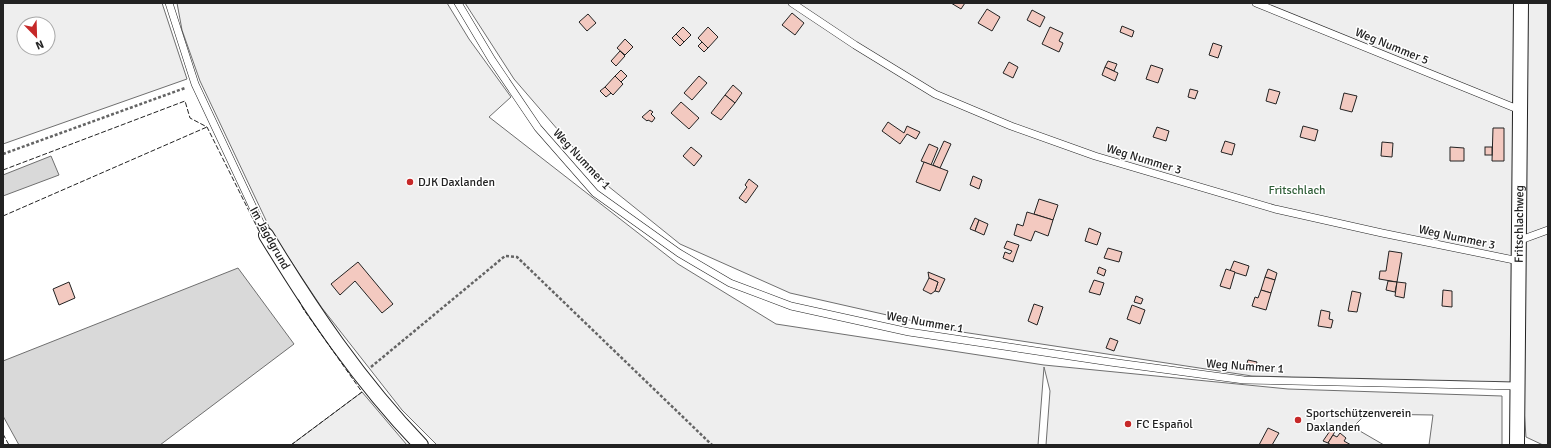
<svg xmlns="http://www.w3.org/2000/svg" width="1551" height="448" font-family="Signika,sans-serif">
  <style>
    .green { fill: #eee; stroke: #6f6f6f; fill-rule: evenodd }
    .water { fill: #d9d9d9; stroke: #6f6f6f }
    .building { fill: #f3c9c0; stroke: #222 }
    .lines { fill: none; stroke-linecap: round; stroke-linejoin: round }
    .lane-casing { stroke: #222; stroke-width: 8 }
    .street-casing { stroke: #222; stroke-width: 16 }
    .path { stroke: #646464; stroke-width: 2.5; stroke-dasharray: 3 2; stroke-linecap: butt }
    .lane { stroke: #fff; stroke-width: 7 }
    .street { stroke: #fff; stroke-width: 14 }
    .fence { stroke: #222; stroke-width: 1; stroke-dasharray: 5 2; stroke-linecap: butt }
    .poi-dot { fill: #c62828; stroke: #fff; stroke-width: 1.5 }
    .labels { text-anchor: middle; stroke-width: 3; stroke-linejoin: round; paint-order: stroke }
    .street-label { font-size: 12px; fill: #222; stroke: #fff }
    .poi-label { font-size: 12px; fill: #222; stroke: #fff; text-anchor: start }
    .park-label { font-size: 12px; fill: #2f5e38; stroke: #fff }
  </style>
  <rect width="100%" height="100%" fill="#fff"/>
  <g class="green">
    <path d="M3 3H162L187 79 3 144ZM24 24H48V48H24Z"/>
    <path d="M177 3H447L469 39 511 97 489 117 678 264 776 324 1044 365 1288 389 1502 396V445H1429L1433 415 1366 414 1353 427 1384 445H1046L1050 391 1044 367 1038 445H437L402 410 322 308 272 233 200 81 182 30Z"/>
    <path d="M465 3H1548V445H1543L1526 437 1522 380 1516 382 1252 376 962 332 790 293 680 244 603 182 514 79Z"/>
    <path d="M362 392 407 445H291Z"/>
  </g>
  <g class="water">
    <path d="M51 156 59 175 3 196V175Z"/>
    <path d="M238 268 294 344 160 445H19L3 416V361Z"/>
  </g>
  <g class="building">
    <path d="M951 3H965L961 9Z"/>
    <path d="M987 9 1000 17 992 31 978 23Z"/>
    <path d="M1032 10 1045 17 1040 27 1027 20Z"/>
    <path d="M792 13 804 23 795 35 782 25Z"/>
    <path d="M588 14 596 23 587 31 579 22Z"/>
    <path d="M1122 26 1134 31 1132 37 1120 32Z"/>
    <path d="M683 27 691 35 684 42 676 34Z"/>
    <path d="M708 27 718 37 708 48 698 38Z"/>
    <path d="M1050 27 1063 33 1059 41 1063 43 1059 52 1042 44Z"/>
    <path d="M676 34 684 42 680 46 672 38Z"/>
    <path d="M625 39 633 47 625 55 617 48Z"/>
    <path d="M702 42 708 48 704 52 698 46Z"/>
    <path d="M1213 43 1222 46 1218 58 1209 55Z"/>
    <path d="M620 51 625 56 616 66 611 61Z"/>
    <path d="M1108 61 1117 64 1114 71 1105 67Z"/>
    <path d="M1009 62 1018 67 1013 78 1003 73Z"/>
    <path d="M1151 65 1163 69 1158 83 1146 79Z"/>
    <path d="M1105 67 1118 73 1115 81 1102 75Z"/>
    <path d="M621 70 627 76 621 82 615 76Z"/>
    <path d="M615 76 623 84 613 95 605 87Z"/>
    <path d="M699 76 707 83 692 100 684 93Z"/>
    <path d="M733 85 742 93 735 103 725 95Z"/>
    <path d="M605 87 611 93 606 97 600 91Z"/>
    <path d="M1190 89 1198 91 1195 99 1188 97Z"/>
    <path d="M1269 89 1280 92 1276 104 1266 101Z"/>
    <path d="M1344 93 1357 96 1352 112 1340 109Z"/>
    <path d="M725 95 735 103 721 120 711 113Z"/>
    <path d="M681 102 699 118 689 129 671 113Z"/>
    <path d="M650 110 653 112 651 114 655 118 652 122 648 120 647 121 642 117Z"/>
    <path d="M888 122 904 133 907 126 920 132 916 139 907 134 900 144 882 131Z"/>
    <path d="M1303 126 1318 130 1315 141 1300 137Z"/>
    <path d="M1157 127 1169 131 1166 141 1153 137Z"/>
    <path d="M1493 128H1504V161H1492Z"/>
    <path d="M944 141 951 144 940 168 933 165Z"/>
    <path d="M1225 141 1235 144 1232 155 1221 152Z"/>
    <path d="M1382 142 1393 143 1392 157 1381 156Z"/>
    <path d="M929 144 938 148 931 165 921 161Z"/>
    <path d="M691 147 702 156 694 166 683 156Z"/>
    <path d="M1450 147 1464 148V161H1450Z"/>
    <rect x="1485" y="147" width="7" height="8"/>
    <path d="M924 162 948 171 940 191 916 182Z"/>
    <path d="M973 176 982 180 979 189 970 185Z"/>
    <path d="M749 179 758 186 746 203 739 198 747 187 745 185Z"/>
    <path d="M1039 199 1058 205 1053 220 1034 214Z"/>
    <path d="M1027 212 1053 220 1048 236 1035 231 1031 241 1014 235 1017 224 1023 226Z"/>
    <path d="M975 218 979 220 975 231 970 229Z"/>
    <path d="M979 220 988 224 984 235 975 231Z"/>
    <path d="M1089 228 1101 233 1097 245 1085 241Z"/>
    <path d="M1007 241 1019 245 1013 262 1003 258 1005 252 1010 254 1012 251 1004 248Z"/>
    <path d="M1108 248 1122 252 1119 262 1104 258Z"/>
    <path d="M1389 251 1402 253 1397 282 1379 279 1380 271H1386Z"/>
    <path d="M1234 261 1249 266 1246 276 1230 271Z"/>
    <path d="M358 262 393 304 382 313 355 281 340 295 331 284Z"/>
    <path d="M1099 267 1106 270 1104 276 1097 273Z"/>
    <path d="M1226 269 1235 272 1230 289 1220 286Z"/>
    <path d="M1268 269 1277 273 1275 280 1265 277Z"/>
    <path d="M928 272 945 279 939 292 935 291 938 282 929 278Z"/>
    <path d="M1265 277 1275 280 1271 293 1261 290Z"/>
    <path d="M929 278 938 282 935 291 931 294 923 290Z"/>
    <path d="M1094 280 1104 283 1100 295 1089 292Z"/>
    <path d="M1388 281 1397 282 1395 292 1386 290Z"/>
    <path d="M69 282 75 298 59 305 53 289Z"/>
    <path d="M1397 282 1406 283 1404 298 1395 296Z"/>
    <path d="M1261 290 1271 293 1266 310 1252 306 1255 297 1258 298Z"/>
    <path d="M1443 290 1452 291V307L1442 306Z"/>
    <path d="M1352 291 1361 293 1357 312 1348 311Z"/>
    <path d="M1136 296 1143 299 1141 304 1134 302Z"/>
    <path d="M1034 304 1043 307 1037 325 1028 321Z"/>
    <path d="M1132 305 1145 310 1140 324 1127 319Z"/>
    <path d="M1321 310 1330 312 1329 319 1333 320 1331 328 1318 326Z"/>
    <path d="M1110 338 1118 341 1114 351 1106 348Z"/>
    <path d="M1248 360 1257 362 1254 371 1248 369 1250 364 1247 363Z"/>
    <path d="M1268 428 1279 433 1272 445H1259Z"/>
    <path d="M1332 428 1336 430 1328 443 1323 441Z"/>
    <path d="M1340 433 1346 438 1344 441 1351 445H1331L1328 443 1333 435 1337 437Z"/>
  </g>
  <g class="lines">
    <g class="lane-casing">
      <g id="lane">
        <path d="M169 3 195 84 266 235"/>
        <path d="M458 3 492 60 538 128 595 193 679 253 730 283 791 306 909 332 1110 362 1244 380 1517 386"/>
        <path d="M792 3 855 45 935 94 1011 126 1095 156 1275 209 1382 233 1519 261"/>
        <path d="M1256 3 1520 110"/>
        <path d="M1518 241 1548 230"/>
      </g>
    </g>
    <g class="street-casing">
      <g id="street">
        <path d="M266 235C311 309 360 382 421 445"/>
        <path id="s1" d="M1517 445 1521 3"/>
      </g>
    </g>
    <g class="path">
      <path d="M3 154 185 88"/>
      <path d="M371 367 505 256 517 257 712 445"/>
    </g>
    <use href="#lane" class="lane"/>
    <use href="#street" class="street"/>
    <g class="fence">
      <path d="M3 170 185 101 190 118 207 127 261 235"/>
      <path d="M3 216 207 127"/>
      <path d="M3 434 9 445"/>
      <path d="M291 445 362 392 304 310 298 299"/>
    </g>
  </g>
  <g class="poi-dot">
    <circle cx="410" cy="182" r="4"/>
    <circle cx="1298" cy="420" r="4"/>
    <circle cx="1128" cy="424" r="4"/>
  </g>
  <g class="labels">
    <g class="street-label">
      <text transform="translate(1392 46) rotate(22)" y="4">Weg Nummer 5</text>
      <text transform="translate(582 159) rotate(47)" y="4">Weg Nummer 1</text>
      <text transform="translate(1144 159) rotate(17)" y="4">Weg Nummer 3</text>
      <text dy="4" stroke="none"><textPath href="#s1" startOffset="221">Fritschlachweg</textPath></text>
      <text transform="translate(1457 237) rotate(12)" y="4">Weg Nummer 3</text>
      <text transform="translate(270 238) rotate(61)" y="4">Im Jagdgrund</text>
      <text transform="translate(925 322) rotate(10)" y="4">Weg Nummer 1</text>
      <text transform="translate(1245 366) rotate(4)" y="4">Weg Nummer 1</text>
    </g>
    <g class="poi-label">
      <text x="418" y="186">DJK Daxlanden</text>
      <text x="1306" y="417">Sportschützenverein<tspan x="1306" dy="14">Daxlanden</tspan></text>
      <text x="1136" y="428">FC Español</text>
    </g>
    <g class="park-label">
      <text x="1297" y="194">Fritschlach</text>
    </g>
  </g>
  <rect width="1551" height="448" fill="none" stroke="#222222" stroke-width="8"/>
  <g transform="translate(36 36) rotate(157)"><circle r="19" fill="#ffffff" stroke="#a7a7a7"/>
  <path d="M0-3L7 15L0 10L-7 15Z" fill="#c62828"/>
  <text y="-6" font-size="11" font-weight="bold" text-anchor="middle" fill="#222222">N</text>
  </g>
</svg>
